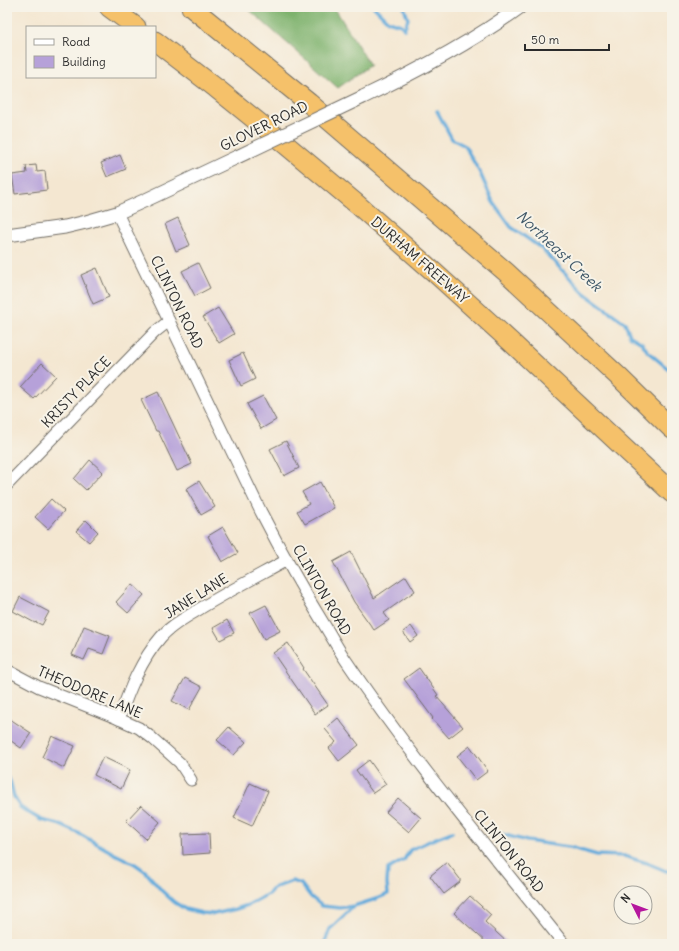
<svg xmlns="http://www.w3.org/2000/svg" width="679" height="951" font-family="Delius,sans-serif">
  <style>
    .forest { fill: #7eb26d; stroke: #546e4c }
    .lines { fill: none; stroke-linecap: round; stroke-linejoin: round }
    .stream { stroke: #65acdc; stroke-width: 3.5 }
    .building { fill: #b6a1d9 }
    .minor-casing { stroke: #716d65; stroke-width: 13 }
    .tertiary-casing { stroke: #716d65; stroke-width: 15 }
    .motorway-casing { stroke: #716d65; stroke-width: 21 }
    .minor { stroke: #fff; stroke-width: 11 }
    .tertiary { stroke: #fff; stroke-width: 13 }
    .motorway { stroke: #f5c16b; stroke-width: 19 }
    .tertiary-bridge-casing { stroke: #716d65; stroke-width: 15; stroke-linecap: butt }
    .tertiary-bridge { stroke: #fff; stroke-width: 13 }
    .labels { text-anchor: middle; stroke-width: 4; stroke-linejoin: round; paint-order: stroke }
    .street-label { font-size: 14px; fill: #2b2b2b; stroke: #f7f3e8 }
    .water-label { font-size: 15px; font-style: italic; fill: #3f5869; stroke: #f7f3e8 }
  </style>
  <rect width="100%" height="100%" fill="#f7f3e8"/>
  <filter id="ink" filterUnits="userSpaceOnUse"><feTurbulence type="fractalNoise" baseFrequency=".025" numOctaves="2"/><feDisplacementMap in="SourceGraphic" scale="8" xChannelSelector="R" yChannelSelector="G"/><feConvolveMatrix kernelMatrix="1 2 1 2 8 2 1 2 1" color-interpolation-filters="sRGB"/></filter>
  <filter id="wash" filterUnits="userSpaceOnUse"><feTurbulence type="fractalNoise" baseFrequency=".012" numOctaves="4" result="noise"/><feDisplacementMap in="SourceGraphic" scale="16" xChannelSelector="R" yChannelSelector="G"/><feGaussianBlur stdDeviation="0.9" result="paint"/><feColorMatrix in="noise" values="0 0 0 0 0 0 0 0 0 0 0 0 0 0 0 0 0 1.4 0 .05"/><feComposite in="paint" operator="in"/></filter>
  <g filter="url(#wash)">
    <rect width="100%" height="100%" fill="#f4e7d1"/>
    <path class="forest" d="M246 7H334L370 65 338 88Z"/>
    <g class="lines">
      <g class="stream">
        <path d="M374 7 388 21 401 25 404 29"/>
        <path d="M404 29 408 19 404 7"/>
        <path d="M437 111 452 139 465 146 480 173 493 202 511 227 541 248 584 293 625 323 630 336 642 343 648 352 672 372"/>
        <path d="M7 777 10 781 14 797 20 807 26 811 41 820 58 824 78 833 115 854 135 864 145 871 162 891 174 902 185 909 202 913 214 914 236 909 248 905 268 894 274 888 292 881 301 884 311 897 322 906 340 908 354 906 376 899 388 894 387 883 388 869 404 860 410 850 434 839 452 832"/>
        <path d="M497 833 527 841 569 847 597 855 624 856 647 863 666 871H672"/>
        <path d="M324 944 330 929 353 907"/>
      </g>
    </g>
    <g id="blocks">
      <g class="building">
        <path d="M120 155 126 169 107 177 101 163Z"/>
        <path d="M36 165 37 172 45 171 47 190 15 194 12 175 27 173 26 166Z"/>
        <path d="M178 218 190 245 176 251 165 224Z"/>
        <path d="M198 263 210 288 195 296 182 271Z"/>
        <path d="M97 268 109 297 93 304 81 275Z"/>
        <path d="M218 308 234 334 219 343 203 317Z"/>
        <path d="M243 353 255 379 241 386 229 360Z"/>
        <path d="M42 363 56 376 34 399 20 387Z"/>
        <path d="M158 392 192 464 177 471 158 431H156L141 400Z"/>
        <path d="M263 396 276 420 261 429 247 404Z"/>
        <path d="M286 441 299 468 284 476 270 449Z"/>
        <path d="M90 460 103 472 86 490 74 479Z"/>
        <path d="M199 481 215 507 201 515 186 489Z"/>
        <path d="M320 482 334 508 305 524 297 511 309 504 302 492Z"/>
        <path d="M51 499 64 511 48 529 35 517Z"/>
        <path d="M86 520 98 532 89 542 76 531Z"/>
        <path d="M223 527 238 553 222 562 208 536Z"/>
        <path d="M351 552 374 598 406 576 415 591 384 613 389 620 374 630 354 602 333 562Z"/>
        <path d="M132 584 144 595 128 613 116 602Z"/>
        <path d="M20 597 49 612 42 625 36 622 35 623 13 611Z"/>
        <path d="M266 605 280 631 264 639 250 613Z"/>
        <path d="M227 620 234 633 220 640 213 628Z"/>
        <path d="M84 626 110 636 103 654 89 649 84 660 72 655Z"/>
        <path d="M411 626 418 636 410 642 403 632Z"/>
        <path d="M288 643 304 668 303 669 328 705 315 714 273 653Z"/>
        <path d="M419 668 438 695 436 696 463 727 449 738 432 719 433 718 404 679Z"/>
        <path d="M185 678 202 687 189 710 172 701Z"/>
        <path d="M7 717 31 733 21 748 7 738Z"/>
        <path d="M338 718 359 745 339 761 329 748 336 742 325 729Z"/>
        <path d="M229 727 246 742 234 755 217 740Z"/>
        <path d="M52 736 75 746 64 768 42 757Z"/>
        <path d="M470 746 488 771 476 780 457 756Z"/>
        <path d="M103 757 130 770 121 789 94 775Z"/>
        <path d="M369 760 386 784 373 793 356 770Z"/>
        <path d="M250 783 268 791 252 826 234 818Z"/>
        <path d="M398 798 421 818 409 832 386 812Z"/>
        <path d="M141 805 160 822 146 839 126 821Z"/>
        <path d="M209 833 210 853 183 855 182 834Z"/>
        <path d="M447 862 460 879V882L444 894 430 876Z"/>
        <path d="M470 896 491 915 485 922 509 944H488L454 913Z"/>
      </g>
    </g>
  </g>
  <g filter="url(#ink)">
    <use href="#blocks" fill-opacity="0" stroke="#716d65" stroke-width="1"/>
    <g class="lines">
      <g class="minor-casing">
        <g id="minor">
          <path d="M117 213 261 512C282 553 304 592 328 631 334 641 340 652 347 662 413 760 490 851 564 944"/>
          <path d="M7 485 155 332 169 321"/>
          <path d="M7 670 39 687 119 719 139 728 152 738 180 763 191 780"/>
          <path d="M119 719C129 690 141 660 161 637 171 625 187 617 201 608 229 591 258 576 287 560"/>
        </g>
      </g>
      <g class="tertiary-casing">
        <g id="tertiary">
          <path d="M363 97C418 71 471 43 520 7"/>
          <path d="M7 235 65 227 86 222 117 213 148 199 237 157"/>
        </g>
      </g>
      <g class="motorway-casing">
        <g id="motorway">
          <path d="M109 7 136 27"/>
          <path d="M191 7 309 103 506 272 620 378 672 429"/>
          <path d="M155 41 216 88 279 139 358 205 435 273 511 342 672 493"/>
        </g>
      </g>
      <use href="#minor" class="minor"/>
      <use href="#tertiary" class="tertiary"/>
      <use href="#motorway" class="motorway"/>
      <g class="tertiary-bridge-casing">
        <path id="tertiary-bridge" d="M237 157 363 97"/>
      </g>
      <use href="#tertiary-bridge" class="tertiary-bridge"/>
    </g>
  </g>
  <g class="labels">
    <g class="street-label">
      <text transform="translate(264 126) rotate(-26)" y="5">GLOVER ROAD</text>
      <text transform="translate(420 260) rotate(41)" y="5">DURHAM FREEWAY</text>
      <text transform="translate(177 302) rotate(64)" y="5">CLINTON ROAD</text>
      <text transform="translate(76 392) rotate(-46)" y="5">KRISTY PLACE</text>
      <text transform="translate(322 590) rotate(60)" y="5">CLINTON ROAD</text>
      <text transform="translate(196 596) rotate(-32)" y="5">JANE LANE</text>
      <text transform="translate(90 692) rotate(23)" y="5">THEODORE LANE</text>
      <text transform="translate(509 851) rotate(51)" y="5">CLINTON ROAD</text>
    </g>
    <g class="water-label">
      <text transform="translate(559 251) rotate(43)" y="5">Northeast Creek</text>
    </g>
  </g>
  <rect width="679" height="951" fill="none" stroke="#f7f3e8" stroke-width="24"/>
  <rect x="26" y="26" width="130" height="52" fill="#f7f3e8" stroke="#a5a39c"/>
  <rect x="34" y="39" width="20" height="6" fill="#ffffff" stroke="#a5a39c"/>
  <text x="62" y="46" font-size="12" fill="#2b2b2b">Road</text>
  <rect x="34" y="56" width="20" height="12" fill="#b6a1d9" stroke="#a5a39c"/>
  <text x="62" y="66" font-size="12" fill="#2b2b2b">Building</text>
  <g transform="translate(633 905) rotate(312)"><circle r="19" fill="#f7f3e8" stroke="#a5a39c"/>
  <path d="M0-3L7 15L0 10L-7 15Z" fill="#b5179e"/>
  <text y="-6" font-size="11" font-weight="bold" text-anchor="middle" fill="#2b2b2b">N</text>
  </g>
  <path d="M525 44v6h84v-6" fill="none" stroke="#2b2b2b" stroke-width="2"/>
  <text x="531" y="44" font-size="12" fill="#2b2b2b" stroke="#f7f3e8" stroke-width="3" paint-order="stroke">50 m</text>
</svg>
